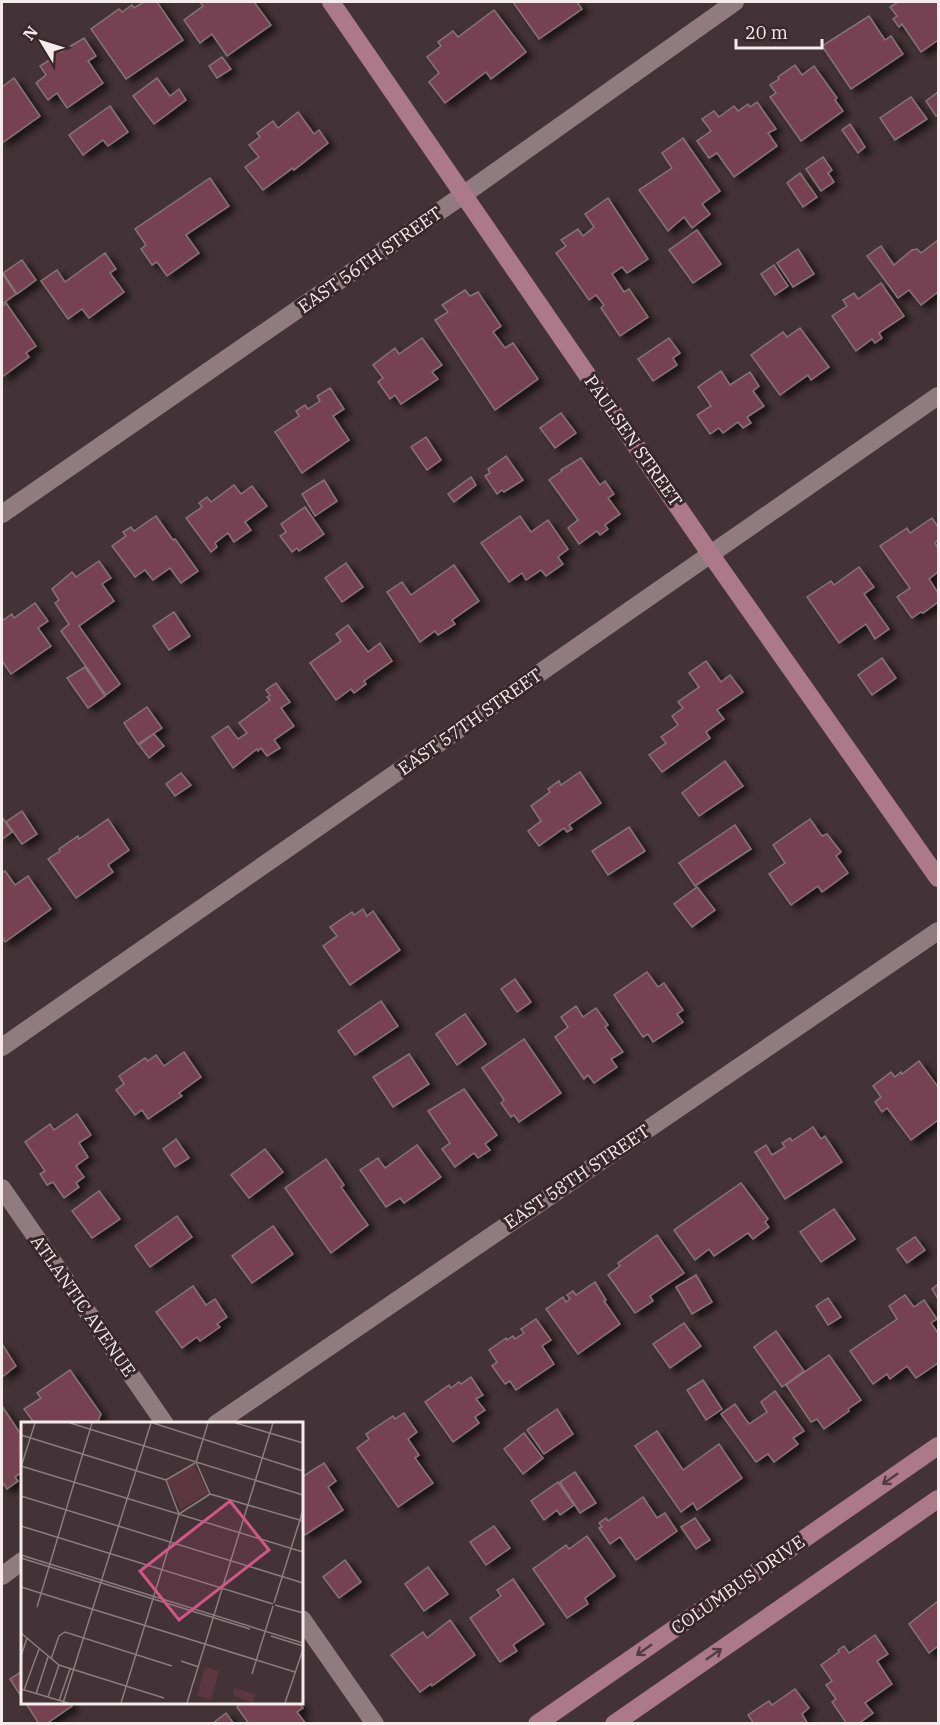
<svg xmlns="http://www.w3.org/2000/svg" width="940" height="1725" font-family="'IBM Plex Serif',serif">
  <style>
    .building { fill: #764353; stroke: #867378; stroke-width: 1.5; filter: url(#shadow) }
    .lines { fill: none; stroke-linecap: round; stroke-linejoin: round }
    .street { stroke: #8f7b80; stroke-width: 18 }
    .secondary { stroke: #ab7989; stroke-width: 18 }
    .oneway { stroke: #553c44 }
    .labels { text-anchor: middle; stroke-width: 6; stroke-linejoin: round; paint-order: stroke }
    .street-label { font-size: 18px; fill: #f5eaec; stroke: #38282d }
    .inset-road { fill: none; stroke: #8a7c7f; stroke-width: 1.5 }
    .view { fill: #d15786; fill-opacity: 0.15; stroke: #d15786; stroke-width: 3 }
    .inset-edge { fill: none; stroke: #f5eaec; stroke-width: 3 }
  </style>
  <defs>
    <filter id="shadow"><feDropShadow dx="6" dy="4" stdDeviation="3" flood-color="#0009"/></filter>
  </defs>
  <rect width="100%" height="100%" fill="#433237"/>
  <g class="building">
    <path d="M144 2H157L183 40 126 79 91 29 119 9 122 12 132 5 134 8Z"/>
    <path d="M200 2H254L271 25 227 56 212 34 200 43 184 20 203 6Z"/>
    <path d="M513 2H577L582 9 539 39Z"/>
    <path d="M898 2H938V40L921 52 902 24 899 27 893 19 897 16 890 7Z"/>
    <path d="M494 10 526 52 491 79 486 72 445 103 429 82 439 73 427 57 441 46 438 42 453 31 458 37Z"/>
    <path d="M869 16 885 40 891 36 903 54 851 89 822 46Z"/>
    <path d="M84 38 96 56 88 61 103 83 67 108 57 93 48 100 36 83 46 75 40 66 54 57 50 52 58 47 61 52Z"/>
    <path d="M222 57 231 69 217 78 209 66Z"/>
    <path d="M795 65 802 75 814 66 837 98 835 100 843 111 801 141 770 97 776 93 770 85 779 79 778 77Z"/>
    <path d="M14 78 40 116 2 143V87Z"/>
    <path d="M157 78 170 96 179 89 186 100 154 124 133 96Z"/>
    <path d="M938 92V115L936 116 926 101Z"/>
    <path d="M911 97 927 119 895 140 880 118Z"/>
    <path d="M757 102 776 129 768 133 777 146 734 177 717 153 709 158 697 141 711 131 702 119 714 111 719 117 734 106 738 111 748 104 750 107Z"/>
    <path d="M110 106 128 132 108 146 103 140 83 155 69 135Z"/>
    <path d="M298 112 314 134 319 130 328 143 294 170 293 168 263 190 245 167 259 157 249 145 260 137 257 133 273 121 278 128Z"/>
    <path d="M850 124 865 147 858 153 842 130Z"/>
    <path d="M683 138 720 191 702 204 710 214 692 228 684 217 668 231 639 190 672 168 662 153Z"/>
    <path d="M823 157 832 170 828 173 834 182 821 191 806 169Z"/>
    <path d="M800 173 817 197 803 207 787 183Z"/>
    <path d="M210 178 229 206 186 235 199 253 167 276 157 262 152 265 141 249 146 245 135 229Z"/>
    <path d="M608 198 648 259 627 273 622 267 612 274 624 292 629 289 648 317 620 336 601 308 604 305 596 295 589 300 556 253 566 246 561 240 578 229 583 236 594 227 585 214Z"/>
    <path d="M697 230 721 264 693 283 669 250Z"/>
    <path d="M938 240V292L921 305 909 290 898 298 867 256 881 246 894 265 912 250 917 249 921 253Z"/>
    <path d="M798 249 814 274 793 287 777 263Z"/>
    <path d="M105 253 116 269 110 273 124 292 89 318 82 309 68 319 41 281 57 270 65 282Z"/>
    <path d="M22 260 36 280 17 294 3 273Z"/>
    <path d="M774 265 788 286 775 295 761 274Z"/>
    <path d="M2 273 16 294 2 304Z"/>
    <path d="M881 283 904 316 879 333 882 338 875 343 872 339 856 351 832 316 847 306 843 300 854 293 858 299Z"/>
    <path d="M465 290 470 296 478 292 501 326 493 332 505 348 513 343 538 379 495 410 435 320 448 312 442 305Z"/>
    <path d="M6 303 36 346 26 353 29 357 2 377V307Z"/>
    <path d="M800 328 829 367 811 380 808 375 780 395 751 355 783 332 787 337Z"/>
    <path d="M422 338 442 365 432 372 438 379 401 404 395 395 390 399 378 382 383 378 373 365 395 348 399 354Z"/>
    <path d="M669 338 680 353 673 358 677 365 653 381 638 359Z"/>
    <path d="M721 371 730 385 750 372 759 386 753 391 764 406 747 417 751 423 743 428 738 422 723 433 719 428 710 434 697 415 711 406 698 387Z"/>
    <path d="M330 388 344 409 333 416 349 440 302 473 275 432 299 416 296 411 305 405 308 409 320 401 317 396Z"/>
    <path d="M561 413 576 433 555 448 540 428Z"/>
    <path d="M426 437 441 460 427 470 411 447Z"/>
    <path d="M506 456 523 480 504 492 502 490 497 494 485 476 490 473 488 469Z"/>
    <path d="M581 458 600 485 605 481 614 494 608 498 620 514 605 525 608 529 600 535 597 531 579 544 568 528 578 520 549 480 562 471 561 470Z"/>
    <path d="M471 477 476 485 454 502 448 494Z"/>
    <path d="M324 480 337 501 315 516 302 494Z"/>
    <path d="M234 485 241 494 252 486 267 506 245 522 251 530 234 542 228 533 215 543 217 547 211 552 186 518 202 507 199 503 207 497 211 502Z"/>
    <path d="M305 507 324 534 299 551 297 548 292 552 280 536 286 532 281 524Z"/>
    <path d="M156 516 173 540 175 539 198 571 181 583 170 568 153 580 145 570 135 577 112 546 126 536 123 532 131 527 134 531Z"/>
    <path d="M520 516 531 532 548 520 568 549 558 557 563 564 546 576 541 570 526 580 522 573 509 582 481 543Z"/>
    <path d="M932 518 938 527V540L935 543 938 548V572L929 579 938 593V602L923 613 921 612 912 618 897 597 910 588 880 546 907 528 910 533Z"/>
    <path d="M99 561 111 578 102 584 114 601 79 626 120 684 106 695 61 631 69 624 55 603 59 600 52 589 72 572 76 577Z"/>
    <path d="M346 563 363 587 342 602 325 578Z"/>
    <path d="M454 565 479 601 452 620 455 624 438 635 435 631 420 642 387 592 402 582 411 595Z"/>
    <path d="M859 567 874 587 864 594 889 629 875 639 866 624 839 643 807 597 831 581 834 585Z"/>
    <path d="M35 603 48 621 38 628 51 646 11 674 2 661V621L12 614 14 618Z"/>
    <path d="M174 612 190 636 169 650 153 626Z"/>
    <path d="M348 625 368 652 380 643 392 661 364 681 366 684 354 693 351 689 336 700 310 663 341 641 336 634Z"/>
    <path d="M882 658 896 678 872 695 858 675Z"/>
    <path d="M706 661 721 682 730 675 743 692 717 710 724 719 706 732 710 738 662 772 649 755 666 743 661 737 678 725 672 716 683 708 678 702 699 687 689 673Z"/>
    <path d="M85 667 105 696 88 708 67 678Z"/>
    <path d="M276 683 290 702 281 708 294 726 274 740 280 748 267 756 261 748 258 751 257 749 233 768 212 737 228 726 238 739 247 733 239 723 270 700 267 697 270 695 266 690Z"/>
    <path d="M147 707 162 728 138 744 124 723Z"/>
    <path d="M154 734 164 746 149 758 139 745Z"/>
    <path d="M725 761 743 786 699 816 682 793Z"/>
    <path d="M580 772 601 803 569 825 572 829 567 832 564 828 539 846 528 831 541 821 531 806 550 792 548 789 559 781 561 785Z"/>
    <path d="M181 773 191 785 175 796 166 784Z"/>
    <path d="M22 811 37 834 22 844 6 822Z"/>
    <path d="M2 817 12 832 2 839Z"/>
    <path d="M108 819 129 850 108 865 113 872 76 898 48 859 60 851 59 849 78 836 79 839Z"/>
    <path d="M810 819 822 836 827 834 841 852 836 856 848 873 822 892 818 886 791 905 769 874 785 863 773 845Z"/>
    <path d="M735 825 751 849 695 886 679 863Z"/>
    <path d="M629 827 645 851 608 875 592 851Z"/>
    <path d="M5 871 15 885 28 876 51 909 5 942 2 937V873Z"/>
    <path d="M697 887 715 910 692 927 674 904Z"/>
    <path d="M363 909 367 916 373 911 400 950 350 985 323 946 337 936 330 927 352 912 354 915Z"/>
    <path d="M647 972 658 987 664 983 683 1010 677 1014 683 1022 653 1042 648 1034 643 1037 614 995Z"/>
    <path d="M515 979 531 1002 517 1012 501 989Z"/>
    <path d="M381 1001 398 1026 355 1055 338 1031Z"/>
    <path d="M576 1006 583 1017 596 1008 608 1025 605 1027 623 1052 611 1059 617 1067 594 1083 588 1075 584 1079 555 1037 568 1027 561 1017Z"/>
    <path d="M465 1014 486 1044 457 1065 436 1034Z"/>
    <path d="M524 1039 561 1093 519 1122 514 1115 511 1117 501 1103 504 1100 482 1068Z"/>
    <path d="M184 1052 201 1077 179 1093 182 1096 148 1119 142 1110 135 1115 116 1090 124 1084 119 1076 145 1058 148 1061 156 1055 164 1066Z"/>
    <path d="M409 1054 429 1084 393 1107 373 1077Z"/>
    <path d="M919 1061 938 1087V1120L911 1140 887 1108 882 1112 875 1102 881 1097 873 1086 891 1072 895 1077 901 1072 902 1074Z"/>
    <path d="M464 1089 497 1135 485 1144 490 1150 478 1158 474 1153 455 1167 442 1149 450 1143 428 1111Z"/>
    <path d="M77 1114 91 1135 79 1143 88 1157 76 1166 84 1177 76 1183 79 1187 64 1198 53 1182 47 1185 40 1174 45 1171 25 1142 50 1124 54 1130Z"/>
    <path d="M813 1127 821 1139 825 1136 842 1162 785 1199 755 1152 766 1145 772 1155 785 1147 782 1143 790 1138 792 1141Z"/>
    <path d="M176 1139 189 1158 175 1167 163 1149Z"/>
    <path d="M417 1145 441 1177 404 1203 400 1198 386 1207 360 1170 378 1158 385 1168Z"/>
    <path d="M265 1149 283 1172 249 1198 231 1175Z"/>
    <path d="M326 1159 344 1185 341 1187 368 1225 331 1253 285 1188Z"/>
    <path d="M741 1183 768 1219 765 1222 769 1227 753 1239 748 1233 714 1256 709 1249 695 1260 674 1230Z"/>
    <path d="M99 1191 120 1219 92 1238 72 1211Z"/>
    <path d="M834 1209 855 1239 821 1262 800 1232Z"/>
    <path d="M177 1216 192 1237 150 1267 135 1246Z"/>
    <path d="M273 1226 293 1254 252 1283 232 1256Z"/>
    <path d="M657 1235 684 1273 650 1296 653 1301 635 1313 608 1275 620 1266 618 1263Z"/>
    <path d="M915 1237 925 1250 907 1263 897 1249Z"/>
    <path d="M696 1275 712 1302 692 1314 676 1287Z"/>
    <path d="M595 1282 606 1300 604 1301 620 1324 578 1354 546 1309 563 1297 566 1302 570 1299 567 1295 573 1291 576 1295Z"/>
    <path d="M938 1284V1299L932 1289Z"/>
    <path d="M193 1286 206 1305 215 1299 227 1317 217 1324 220 1327 200 1341 197 1337 182 1348 156 1312Z"/>
    <path d="M905 1295 914 1307 924 1300 937 1319 931 1323 938 1333V1363L916 1378 907 1366 890 1379 887 1374 873 1384 850 1351 897 1319 889 1306Z"/>
    <path d="M828 1298 841 1317 828 1325 816 1306Z"/>
    <path d="M536 1319 551 1340 542 1346 554 1364 516 1390 510 1381 505 1384 492 1366 497 1362 489 1350 506 1338 507 1340 513 1336 515 1339 524 1333 521 1329Z"/>
    <path d="M684 1323 701 1346 670 1368 653 1344Z"/>
    <path d="M776 1331 804 1371 782 1387 754 1347Z"/>
    <path d="M2 1344 16 1366 2 1377Z"/>
    <path d="M829 1355 861 1400 848 1409 849 1411 824 1429 817 1419 811 1422 786 1385Z"/>
    <path d="M70 1370 101 1414 98 1421 94 1424H35L24 1409 41 1398 37 1393Z"/>
    <path d="M471 1377 483 1395 476 1399 485 1410 475 1417 479 1423 453 1442 425 1402 449 1385 451 1388 459 1382 461 1384Z"/>
    <path d="M703 1380 722 1409 706 1420 687 1390Z"/>
    <path d="M775 1391 804 1431 793 1438 798 1444 774 1462 768 1454 756 1462 721 1414 735 1404 749 1424 767 1412 761 1402Z"/>
    <path d="M2 1406 22 1436V1472L15 1477 18 1481 7 1489 4 1484 2 1486Z"/>
    <path d="M557 1409 573 1434 544 1454 527 1430Z"/>
    <path d="M404 1413 417 1432 408 1439 419 1455 415 1458 433 1483 398 1507 357 1448 369 1439 366 1434 393 1416 395 1419Z"/>
    <path d="M657 1431 683 1470 719 1444 742 1478 697 1510 693 1503 681 1512 635 1446Z"/>
    <path d="M524 1433 543 1458 523 1474 504 1449Z"/>
    <path d="M324 1463 336 1481 328 1487 343 1510 305 1535 302 1529V1477Z"/>
    <path d="M575 1472 596 1503 580 1513 560 1482Z"/>
    <path d="M558 1482 574 1505 560 1515 557 1510 544 1520 531 1501Z"/>
    <path d="M643 1497 657 1518 665 1513 677 1531 636 1560 620 1537 610 1544 599 1528 602 1527 599 1523 606 1518 608 1521Z"/>
    <path d="M695 1518 710 1540 696 1549 681 1527Z"/>
    <path d="M494 1526 510 1548 486 1565 470 1542Z"/>
    <path d="M587 1536 615 1576 585 1598 588 1604 567 1618 533 1569 566 1545 569 1549Z"/>
    <path d="M345 1560 361 1582 339 1598 323 1577Z"/>
    <path d="M428 1567 448 1594 424 1611 405 1584Z"/>
    <path d="M513 1579 544 1624 513 1645 517 1651 500 1662 470 1618 501 1596 497 1590Z"/>
    <path d="M938 1601V1646L929 1653 909 1624Z"/>
    <path d="M450 1620 475 1655 432 1686 431 1684 420 1692 391 1655 423 1632 427 1638Z"/>
    <path d="M875 1635 888 1654 877 1661 892 1684 865 1703 873 1713 858 1724H847L832 1702 836 1699 826 1685 832 1681 821 1665 839 1652 838 1650 844 1646 849 1653Z"/>
    <path d="M22 1665V1698L10 1679 22 1671 20 1667Z"/>
    <path d="M795 1689 809 1708 802 1714 808 1724H754L748 1715 769 1701 772 1705Z"/>
    <path d="M25 1702H70L72 1706 46 1724H39Z"/>
    <path d="M242 1702H299L303 1708 297 1712 306 1724H249L237 1707Z"/>
    <path d="M226 1713 234 1724H212Z"/>
  </g>
  <g class="lines">
    <g class="street">
      <path d="M2 514 463 195 735 2"/>
      <path d="M2 1047 938 396"/>
      <path d="M2 1188 165 1424"/>
      <path d="M216 1424 938 931"/>
      <path d="M2 1576 22 1561"/>
      <path d="M302 1619 375 1724"/>
    </g>
    <g class="secondary">
      <path d="M331 2 711 555 938 878"/>
      <path d="M537 1724 938 1446"/>
      <path d="M614 1724 938 1499"/>
    </g>
  </g>
  <defs><path id="oneway-shaft" d="M-6 0H5M1.5-3L5.5 0L1.5 3" fill="none" stroke-width="1.6" stroke-linecap="round" stroke-linejoin="round" transform="scale(1.5)"/></defs>
  <g class="oneway">
    <use href="#oneway-shaft" transform="translate(890 1479) rotate(145)"/>
    <use href="#oneway-shaft" transform="translate(644 1650) rotate(145)"/>
    <use href="#oneway-shaft" transform="translate(714 1654) rotate(-35)"/>
  </g>
  <g class="labels">
    <g class="street-label">
      <text transform="translate(370 260) rotate(-35)" y="6">EAST 56TH STREET</text>
      <text transform="translate(633 441) rotate(55)" y="6">PAULSEN STREET</text>
      <text transform="translate(470 722) rotate(-35)" y="6">EAST 57TH STREET</text>
      <text transform="translate(577 1177) rotate(-34)" y="6">EAST 58TH STREET</text>
      <text transform="translate(83 1306) rotate(55)" y="6">ATLANTIC AVENUE</text>
      <text transform="translate(738 1585) rotate(-35)" y="6">COLUMBUS DRIVE</text>
    </g>
  </g>
  <g transform="translate(21 1422)">
    <rect width="282" height="282" fill="#433237"/>
    <path d="M173 42 187 71 160 87 146 59ZM184 245 198 249 190 278 176 274ZM213 266 234 272 232 281 212 273Z" fill="#5c3742"/>
    <path class="inset-road" d="M49 1 282 73M132 1 282 49M187 1 175 40 189 72M215 1 282 21M0 13 145 58M0 44 282 130M0 45 14 1M145 58 174 41M189 72 282 99M0 74 282 161M158 92 189 72M0 104 252 182M0 133 282 221M0 136 229 207M0 165 274 250M253 181 282 88M254 183 282 191M16 185 71 1M0 211 38 243 143 276M250 214 282 224M0 234 6 216M30 237 38 214 44 210 151 244M160 239 178 245M231 252 252 184M0 267 47 281M3 268 18 227M15 272 27 235M27 275 38 243M38 279 49 247M42 281 130 1M100 281 158 92 145 58M166 281 252 1M264 281 282 227"/>
    <path class="view" d="M209 79 248 128 158 198 119 149Z"/>
    <rect width="282" height="282" class="inset-edge"/>
  </g>
  <rect width="940" height="1725" fill="none" stroke="#f5eaec" stroke-width="6"/>
  <g transform="translate(42 42) rotate(308)" stroke="#38282d" stroke-width="4.5" paint-order="stroke">
  <path d="M0-4.5L10 22L0 15L-10 22Z" fill="#f5eaec"/>
  <text y="-9" font-size="16" font-weight="bold" text-anchor="middle" fill="#f5eaec">N</text>
  </g>
  <path d="M736 39v9h86v-9" fill="none" stroke="#f5eaec" stroke-width="3"/>
  <text x="745" y="39" font-size="18" fill="#f5eaec" stroke="#38282d" stroke-width="4.5" paint-order="stroke">20 m</text>
</svg>
